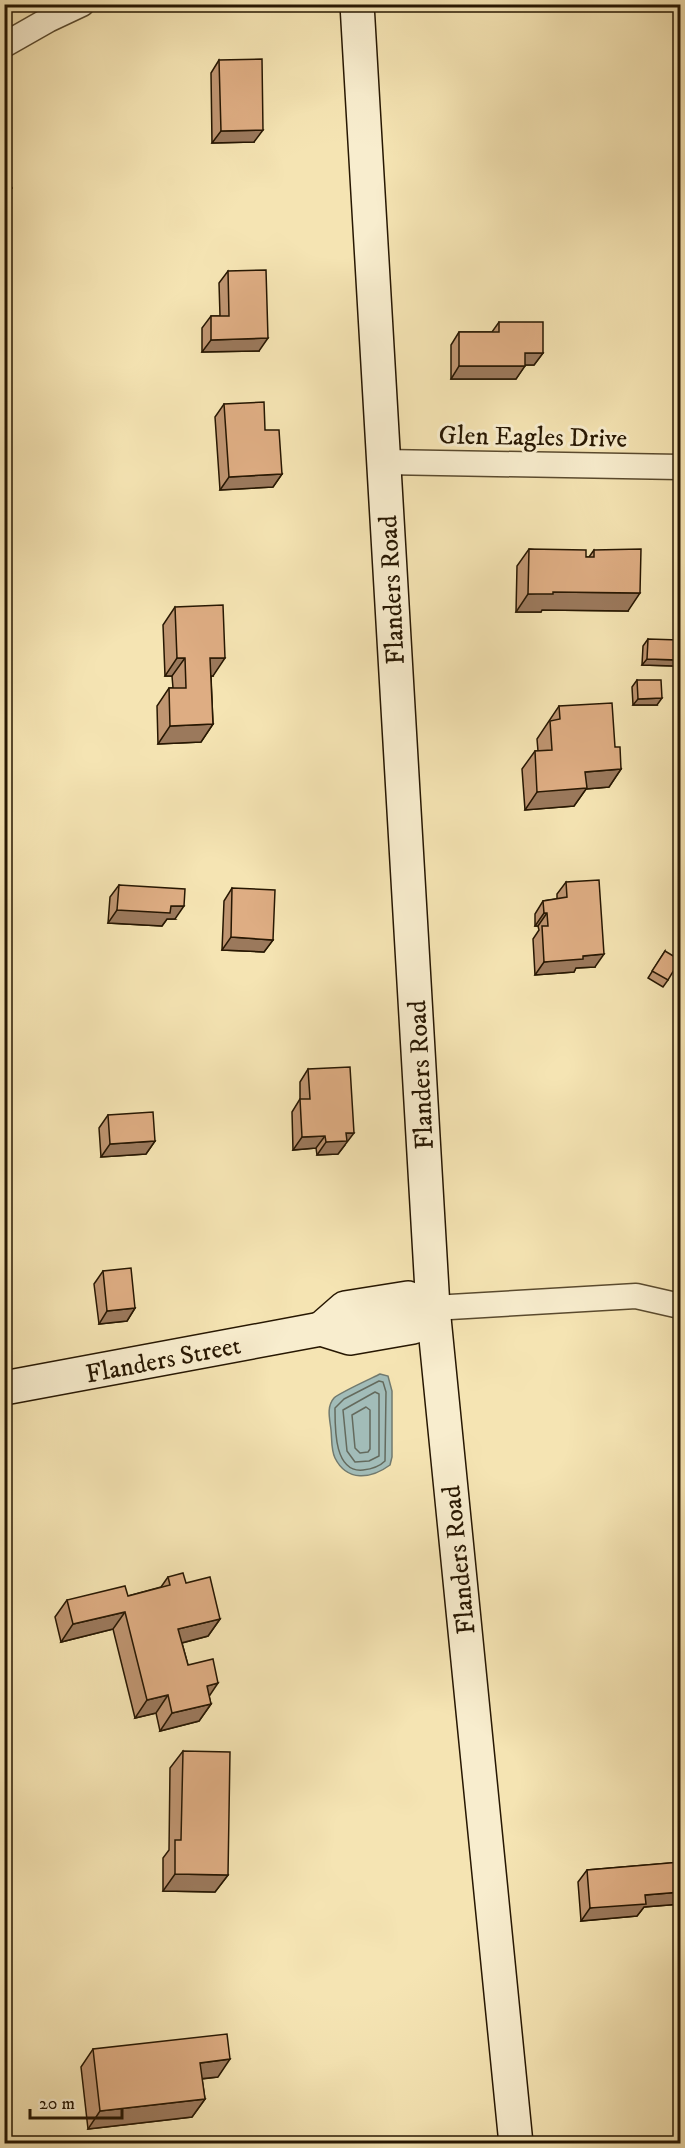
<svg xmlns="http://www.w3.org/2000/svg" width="685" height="2148" font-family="'IM FELL DW Pica',serif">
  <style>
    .water { fill: #a2bcb8; stroke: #717a6f; stroke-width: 1.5 }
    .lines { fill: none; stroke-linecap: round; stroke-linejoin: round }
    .shore { stroke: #646a5d; stroke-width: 1.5 }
    .street-casing { stroke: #5a4a2e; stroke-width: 27 }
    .secondary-casing { stroke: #271702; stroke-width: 36 }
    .street { stroke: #f8edce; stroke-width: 24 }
    .secondary { stroke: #f8edce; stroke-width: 33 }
    .wall { fill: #bf9571; stroke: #271702; stroke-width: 1.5 }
    .shaded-wall { fill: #9b795c; stroke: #271702; stroke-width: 1.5 }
    .building { fill: #dead83; stroke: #271702; stroke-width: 1.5 }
    .labels { text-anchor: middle; stroke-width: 6; stroke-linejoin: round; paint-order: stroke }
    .street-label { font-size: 26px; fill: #271702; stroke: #f8edce }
  </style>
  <rect width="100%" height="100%" fill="#f5e4b3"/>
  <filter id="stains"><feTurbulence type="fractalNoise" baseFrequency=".00333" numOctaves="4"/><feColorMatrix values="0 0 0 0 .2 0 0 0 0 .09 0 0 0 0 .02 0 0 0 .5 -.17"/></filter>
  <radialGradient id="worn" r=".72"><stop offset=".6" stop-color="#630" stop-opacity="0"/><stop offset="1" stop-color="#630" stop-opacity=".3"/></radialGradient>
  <path class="water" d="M380 1374 388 1376 392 1391V1457L390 1465C371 1479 347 1482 335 1458 331 1450 332 1439 331 1430 330 1420 326 1407 334 1398 339 1393 372 1378 380 1374Z"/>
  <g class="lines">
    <g class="shore">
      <path d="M379 1381 383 1382 386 1392 385 1461C380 1466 372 1469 363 1470 334 1473 335 1428 335 1408L344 1399Z"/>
      <path d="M375 1392 379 1394V1456L369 1461 355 1462 347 1451 343 1410Z"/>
      <path d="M366 1407 370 1410V1449L368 1452 360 1453 355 1448 352 1415Z"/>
    </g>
    <g class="street-casing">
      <g id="street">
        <path d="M4 45 48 20 82 4"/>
        <path d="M384 462 680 467"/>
        <path d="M433 1308 636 1296 680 1306"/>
      </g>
    </g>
    <g class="secondary-casing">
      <g id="secondary">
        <path d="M357 4 433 1308 516 2144"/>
        <path d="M321 1329 345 1308 408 1298 433 1308"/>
        <path d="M4 1388 321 1329 350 1338 413 1327 433 1308"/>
      </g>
    </g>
    <use href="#street" class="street"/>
    <use href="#secondary" class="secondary"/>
  </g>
  <g class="wall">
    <path d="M219 60 254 142 212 143 211 73Z"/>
    <path d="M228 271 259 351 202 352V328L211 316H220L219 283Z"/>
    <path d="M499 322 543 353 534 365H525L516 379H451V345L459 332H492Z"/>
    <path d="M224 404 265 430 282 474 273 487 220 490 215 417Z"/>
    <path d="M529 549 586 557H589L594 550 628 611 542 610 541 612H516L517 566Z"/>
    <path d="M175 607 213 676H211L213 724 201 742 158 744 157 706 169 688H173L172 676H165L163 625Z"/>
    <path d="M648 639 674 666 642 665 643 646Z"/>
    <path d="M637 680 657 705H633L632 687Z"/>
    <path d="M559 706 615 747 621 769 609 787 586 789 574 806 525 810 522 769 535 751H538L537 739Z"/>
    <path d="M566 882 595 967 576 968 574 972 535 975 533 939 539 930 538 926H535V914L543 901 557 899V894Z"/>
    <path d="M119 885 175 919H167L162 926 108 923 110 897Z"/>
    <path d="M232 888 273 940 264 952 222 950 224 901Z"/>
    <path d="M665 951 668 980 663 987 648 978Z"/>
    <path d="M308 1069 345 1145 338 1154 317 1155 316 1148 293 1150 292 1112 300 1099V1082Z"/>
    <path d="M108 1115 155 1141 146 1154 101 1157 99 1128Z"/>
    <path d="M103 1271 135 1308 127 1321 99 1324 94 1284Z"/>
    <path d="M168 1577 186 1583 220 1619 208 1636 182 1643 188 1665 209 1696 211 1704 199 1721 160 1731 156 1713 135 1718 113 1629 61 1642 55 1617 67 1600 128 1596 161 1587Z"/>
    <path d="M183 1751 228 1875 215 1892 163 1891V1858L169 1850 170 1768Z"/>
    <path d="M681 1862V1904L644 1907 637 1916 581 1921 578 1882 587 1870Z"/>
    <path d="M93 2049 218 2077 202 2079 205 2099 192 2117 88 2129 81 2067Z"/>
  </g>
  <g class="shaded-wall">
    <path d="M263 130 254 142 212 143 221 131Z"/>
    <path d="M12 188 4 198V192Z"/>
    <path d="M268 338 259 351 202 352 211 340Z"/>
    <path d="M525 353H543L534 365H516Z"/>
    <path d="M459 366H525L516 379H451Z"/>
    <path d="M282 474 273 487 220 490 229 477Z"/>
    <path d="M553 592 640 593 628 611 542 610 541 612H516L528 594Z"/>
    <path d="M177 658H185L172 676H165Z"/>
    <path d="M210 658H225L213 676H198Z"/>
    <path d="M647 659 679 660 674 666 642 665Z"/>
    <path d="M662 698 657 705H633L638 699Z"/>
    <path d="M213 724 201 742 158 744 170 726Z"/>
    <path d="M621 769 609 787 586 789 574 806 525 810 537 792 585 772Z"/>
    <path d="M171 906H184L175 919H167L162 926 108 923 117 910Z"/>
    <path d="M544 913H547L538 926H535Z"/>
    <path d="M231 937 273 940 264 952 222 950Z"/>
    <path d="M604 954 595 967 576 968 574 972 535 975 544 962 583 956Z"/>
    <path d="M346 1133H354L338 1154 317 1155 326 1142Z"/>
    <path d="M325 1136 316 1148 293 1150 302 1137Z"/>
    <path d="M155 1141 146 1154 101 1157 110 1144Z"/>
    <path d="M135 1308 127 1321 99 1324 107 1311Z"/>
    <path d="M125 1612 113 1629 61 1642 73 1624Z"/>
    <path d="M220 1619 208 1636 166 1647 178 1629Z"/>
    <path d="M218 1683 206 1701 207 1686Z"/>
    <path d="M168 1695 156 1713 135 1718 147 1700Z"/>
    <path d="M211 1704 199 1721 160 1731 172 1713Z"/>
    <path d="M175 1874 228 1875 215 1892 163 1891Z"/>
    <path d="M681 1892V1904L644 1907 637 1916 581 1921 590 1908 645 1895Z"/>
    <path d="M230 2059 218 2077 188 2080 200 2063Z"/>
    <path d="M205 2099 192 2117 88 2129 100 2111Z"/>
  </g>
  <g class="building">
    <path d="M262 59 263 130 221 131 219 60Z"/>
    <path d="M4 173 12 188 4 192Z"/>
    <path d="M266 270 268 338 211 340V316H229L228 271Z"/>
    <path d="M499 322H543V353H525V366H459V332H499Z"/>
    <path d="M264 402 265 430H279L282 474 229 477 224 404Z"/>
    <path d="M529 549 586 550V557H594V550L641 549 640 593 553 592V594H528Z"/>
    <path d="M223 605 225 658H210L213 724 170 726 169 688H186L185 658H177L175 607Z"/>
    <path d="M648 639 679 640V660L647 659Z"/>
    <path d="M637 680H661L662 698 638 699Z"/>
    <path d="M612 703 615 747H620L621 769 585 772 587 788 537 792 535 751 552 750 550 721 560 719 559 706Z"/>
    <path d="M599 880 604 954 583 956V959L544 962 542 926H548L547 913H544L543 901 567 897 566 882Z"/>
    <path d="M119 885 185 889 184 906H171L170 913 117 910Z"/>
    <path d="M232 888 275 890 273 940 231 937Z"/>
    <path d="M665 951 680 960 668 980 652 971Z"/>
    <path d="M350 1067 354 1133H346L347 1141 326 1142 325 1136 302 1137 300 1099H310L308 1069Z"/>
    <path d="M153 1112 155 1141 110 1144 108 1115Z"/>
    <path d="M131 1268 135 1308 107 1311 103 1271Z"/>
    <path d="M183 1573 186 1583 210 1577 220 1619 178 1629 188 1665 213 1659 218 1683 207 1686 211 1704 172 1713 168 1695 147 1700 125 1612 73 1624 67 1600 125 1586 128 1596 170 1585 168 1577Z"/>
    <path d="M183 1751 230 1752 228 1875 175 1874V1840H181Z"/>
    <path d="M681 1862V1892L645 1895 646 1904 590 1908 587 1870Z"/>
    <path d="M227 2034 230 2059 200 2063 205 2099 100 2111 93 2049Z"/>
  </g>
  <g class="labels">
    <g class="street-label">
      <text transform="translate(533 436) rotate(1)" y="9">Glen Eagles Drive</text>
      <text transform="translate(391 590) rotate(-93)" y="9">Flanders Road</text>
      <text transform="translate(420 1075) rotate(-93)" y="9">Flanders Road</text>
      <text transform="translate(163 1359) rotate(-11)" y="9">Flanders Street</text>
      <text transform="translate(458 1560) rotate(-96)" y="9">Flanders Road</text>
    </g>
  </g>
  <rect width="685" height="2148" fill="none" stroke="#f5e4b3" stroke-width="24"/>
  <rect x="6" y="6" width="673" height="2136" fill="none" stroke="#271702" stroke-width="3"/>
  <rect x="12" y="12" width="661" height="2124" fill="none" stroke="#271702" stroke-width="1.5"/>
  <path d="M30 2109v9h92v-9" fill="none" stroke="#271702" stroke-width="3"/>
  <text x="39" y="2109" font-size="18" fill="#271702" stroke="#f8edce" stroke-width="4.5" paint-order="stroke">20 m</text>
  <rect width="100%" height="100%" filter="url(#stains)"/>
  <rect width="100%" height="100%" fill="url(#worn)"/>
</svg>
